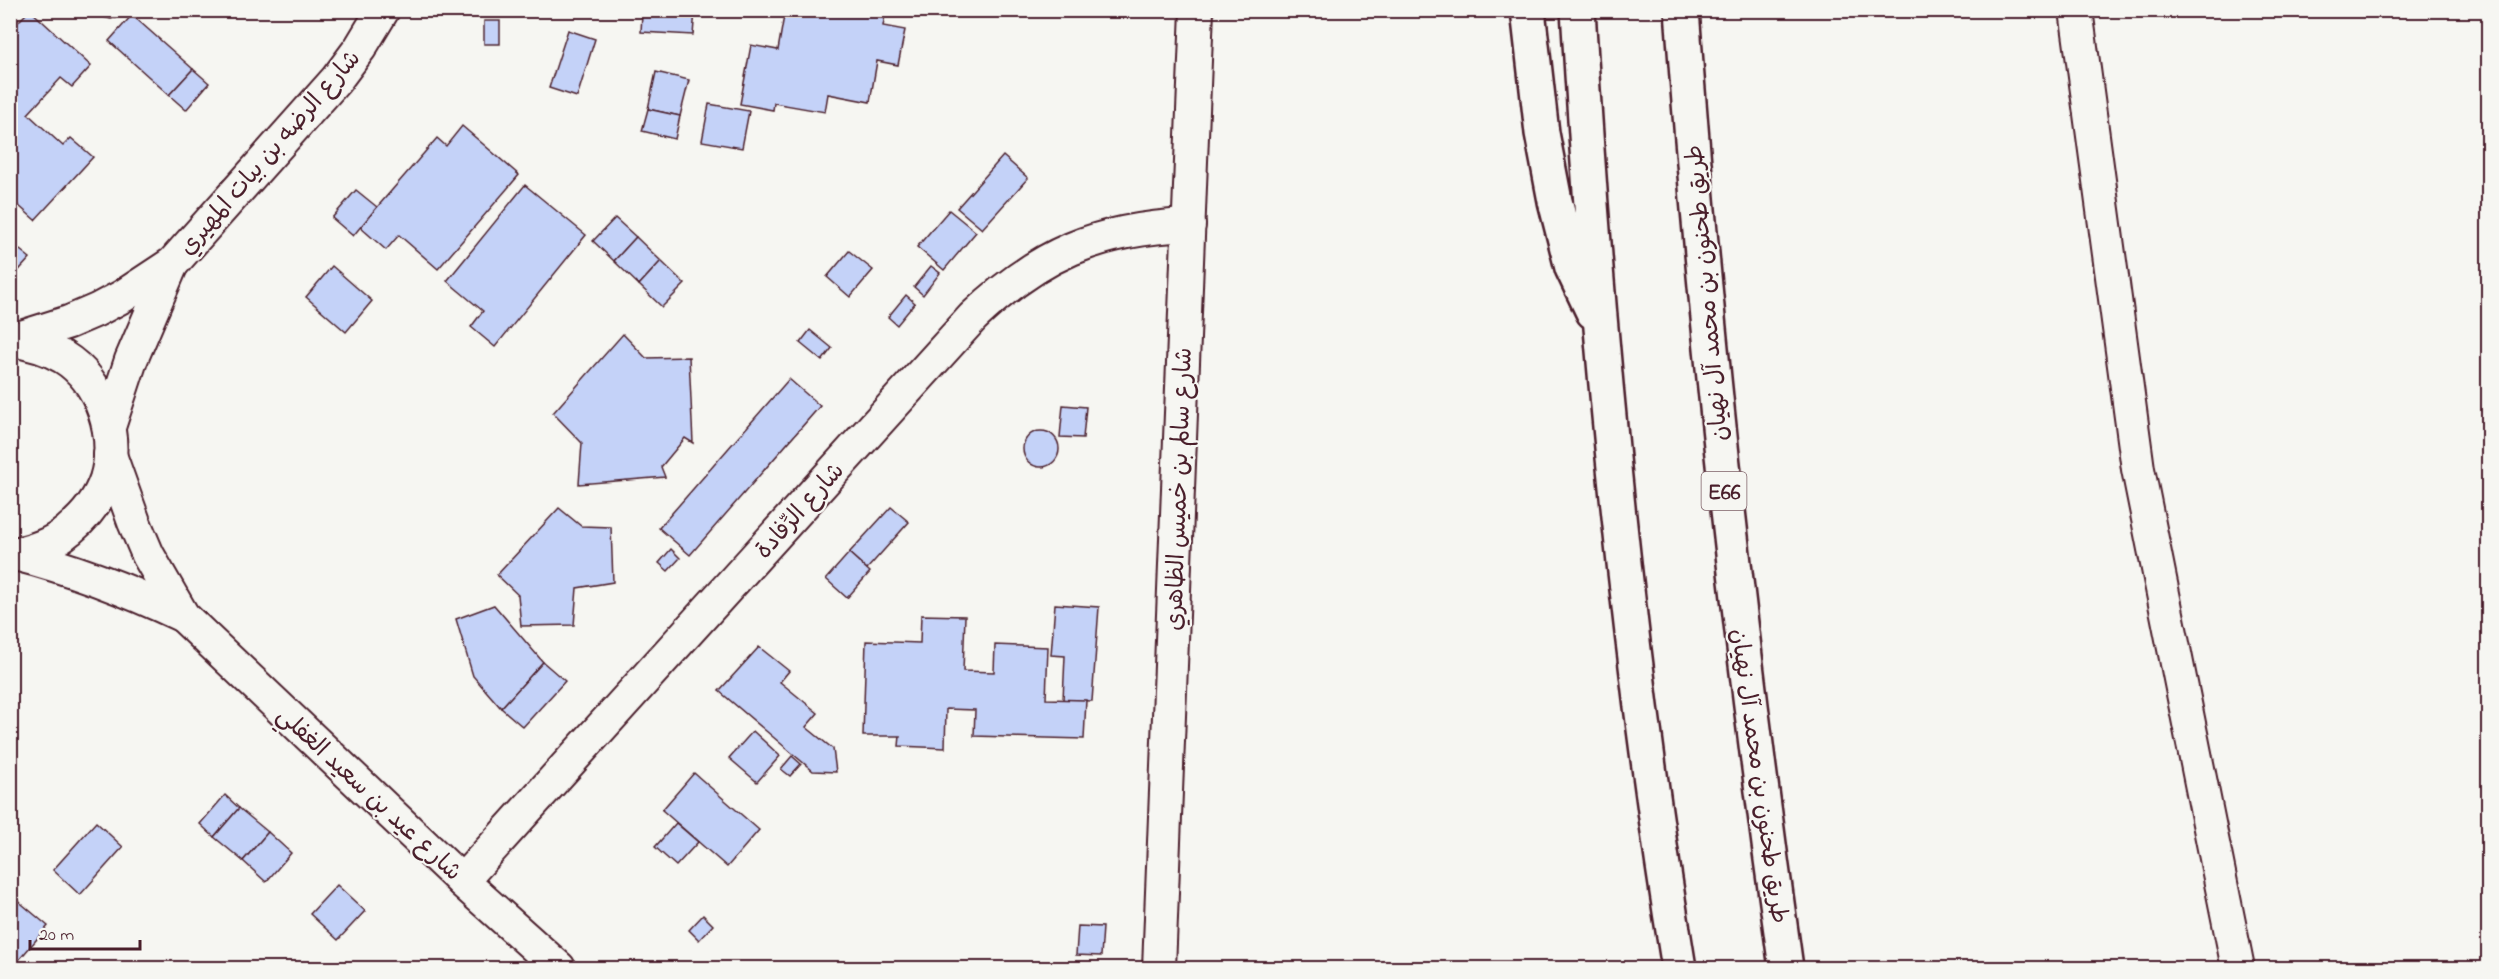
<svg xmlns="http://www.w3.org/2000/svg" width="2499" height="979" font-family="'Indie Flower','Playpen Sans Arabic',sans-serif">
  <style>
    .building { fill: #c4d2f8; stroke: #4a1f2b; stroke-width: 1.5 }
    .lines { fill: none; stroke-linecap: round; stroke-linejoin: round }
    .street-casing { stroke: #4a1f2b; stroke-width: 36 }
    .highway-casing { stroke: #4a1f2b; stroke-width: 38 }
    .street { stroke: #f6f6f2; stroke-width: 32 }
    .highway { stroke: #f6f6f2; stroke-width: 33 }
    .labels { text-anchor: middle; stroke-width: 4.5; stroke-linejoin: round; paint-order: stroke }
    .shield { fill: #f6f6f2; stroke: #7e6067; stroke-width: 1.5 }
    .shield-label { font-size: 22px; font-weight: bold; fill: #4a1f2b }
    .street-label { font-size: 24px; fill: #4a1f2b; stroke: #f6f6f2 }
  </style>
  <rect width="100%" height="100%" fill="#f6f6f2"/>
  <filter id="ink" filterUnits="userSpaceOnUse"><feTurbulence type="fractalNoise" baseFrequency=".0167" numOctaves="2"/><feDisplacementMap in="SourceGraphic" scale="12" xChannelSelector="R" yChannelSelector="G"/><feConvolveMatrix kernelMatrix="1 2 1 2 8 2 1 2 1" color-interpolation-filters="sRGB"/></filter>
  <g filter="url(#ink)">
    <g class="building">
      <path d="M30 10 91 66 72 87 61 78 28 114 63 146 71 138 93 157 35 220 10 198V30Z"/>
      <path d="M97 10H123L120 16 111 19 103 17Z"/>
      <path d="M695 10 693 35 641 32 642 14 592 11Z"/>
      <path d="M785 10H886L883 26 905 30 898 65 877 61 870 102 828 94 825 112 774 103 773 110 740 104 751 45 778 50Z"/>
      <path d="M132 15 193 69 169 95 109 41Z"/>
      <rect x="484" y="21" width="16" height="23"/>
      <path d="M568 30 595 39 577 97 549 88Z"/>
      <path d="M193 69 209 83 186 110 169 95Z"/>
      <path d="M656 72 689 80 680 116 648 109Z"/>
      <path d="M709 104 749 111 742 148 702 141Z"/>
      <path d="M648 109 680 116 675 139 642 131Z"/>
      <path d="M462 126 519 175 438 269 399 235 386 250 360 227 437 138 446 146Z"/>
      <path d="M1003 156 1028 178 982 229 957 208Z"/>
      <path d="M525 185 586 235 495 347 471 327 483 311 447 281Z"/>
      <path d="M356 190 377 207 353 236 332 218Z"/>
      <path d="M949 210 976 232 944 270 917 247Z"/>
      <path d="M615 218 636 237 614 261 593 241Z"/>
      <path d="M636 237 661 261 639 285 614 261Z"/>
      <path d="M10 242 30 258 10 280Z"/>
      <path d="M849 251 873 270 850 297 827 277Z"/>
      <path d="M661 261 685 284 662 307 639 285Z"/>
      <path d="M332 266 372 301 346 332 306 297Z"/>
      <path d="M931 266 940 273 923 295 914 287Z"/>
      <path d="M906 295 915 303 897 325 888 317Z"/>
      <path d="M810 330 832 348 822 361 800 343Z"/>
      <path d="M623 334 646 358 689 357 693 443 685 438 661 467 665 477 579 484 582 443 553 413Z"/>
      <path d="M789 379 820 406 690 555 659 528Z"/>
      <path d="M1063 405 1086 407 1083 438 1060 437Z"/>
      <circle cx="1041" cy="449" r="18"/>
      <path d="M891 507 909 522 867 569 849 553Z"/>
      <path d="M559 508 581 526 611 527 613 582 577 588 574 625 521 626 518 595 497 575Z"/>
      <path d="M671 549 680 558 668 571 659 563Z"/>
      <path d="M849 553 870 572 847 598 826 579Z"/>
      <path d="M1055 604 1099 607 1092 701 1063 700 1065 656 1051 655Z"/>
      <path d="M494 605 543 662 501 708 473 676 456 619Z"/>
      <path d="M921 615 965 616 963 671 994 672 995 645 1048 647 1046 699 1086 700 1084 739 974 736 975 710 946 709 945 748 899 746 900 736H863L866 641 920 643Z"/>
      <path d="M759 647 789 671 780 682 818 713 806 727 833 749 836 772 813 771 719 691Z"/>
      <path d="M543 662 565 681 523 727 501 708Z"/>
      <path d="M753 731 780 756 757 782 729 758Z"/>
      <path d="M792 756 801 764 790 776 781 769Z"/>
      <path d="M694 773 759 830 727 867 662 810Z"/>
      <path d="M225 795 239 808 214 837 200 824Z"/>
      <path d="M239 808 268 832 243 861 214 837Z"/>
      <path d="M96 822 123 847 80 895 53 870Z"/>
      <path d="M676 823 698 842 676 866 655 847Z"/>
      <path d="M268 832 291 853 266 882 243 861Z"/>
      <path d="M337 885 365 911 338 940 310 914Z"/>
      <path d="M10 894 48 926 12 968H10Z"/>
      <path d="M703 915 713 925 699 940 689 930Z"/>
      <path d="M1078 926 1103 927 1101 956 1076 955Z"/>
    </g>
    <g class="lines">
      <g class="street-casing">
        <g id="street">
          <path d="M2076 10 2138 469 2238 968"/>
          <path d="M12 340 69 322 97 310 123 296 173 263 336 80 360 48 383 10"/>
          <path d="M109 427 131 360 172 264"/>
          <path d="M110 455 134 522 148 555 183 616 462 881 559 968"/>
          <path d="M10 554C31 553 54 543 69 530 85 517 99 500 106 479 119 436 102 381 63 357 47 348 30 343 11 340"/>
          <path d="M15 554C74 569 128 590 183 616"/>
          <path d="M462 881 973 317C1039 254 1097 229 1189 225"/>
          <path d="M1159 968 1197 10"/>
        </g>
      </g>
      <g class="highway-casing">
        <g id="highway">
          <path d="M1528 10 1542 133 1555 201 1572 268 1593 312"/>
          <path d="M1578 10C1597 331 1627 652 1679 968"/>
          <path d="M1682 10C1705 331 1741 650 1786 968"/>
        </g>
      </g>
      <use href="#street" class="street"/>
      <use href="#highway" class="highway"/>
    </g>
  </g>
  <g class="labels">
    <rect class="shield" x="1701.5" y="472" width="45" height="38" rx="4.5"/>
    <g class="shield-label">
      <text x="1724" y="499">E66</text>
    </g>
    <g class="street-label">
      <text transform="translate(269 152) rotate(-49)" y="8">شارع الرضه بن بيات المهيري</text>
      <text transform="translate(1706 293) rotate(-95)" y="8">طريق طحنون بن محمد آل نهيان</text>
      <text transform="translate(1178 489) rotate(-88)" y="8">شارع سالم بن خميس الظاهري</text>
      <text transform="translate(799 510) rotate(-48)" y="8">شارع الرِّفادة</text>
      <text transform="translate(1760 776) rotate(82)" y="8">طريق طحنون بن محمد آل نهيان</text>
      <text transform="translate(370 793) rotate(43)" y="8">شارع عيد بن سعيد الغفلي</text>
    </g>
  </g>
  <rect width="2499" height="979" fill="none" stroke="#f6f6f2" stroke-width="36"/>
  <rect x="18" y="18" width="2463" height="943" fill="none" stroke="#4a1f2b" stroke-width="2" filter="url(#ink)"/>
  <path d="M30 940v9h110v-9" fill="none" stroke="#4a1f2b" stroke-width="3"/>
  <text x="39" y="940" font-size="18" fill="#4a1f2b" stroke="#f6f6f2" stroke-width="4.5" paint-order="stroke">20 m</text>
</svg>
